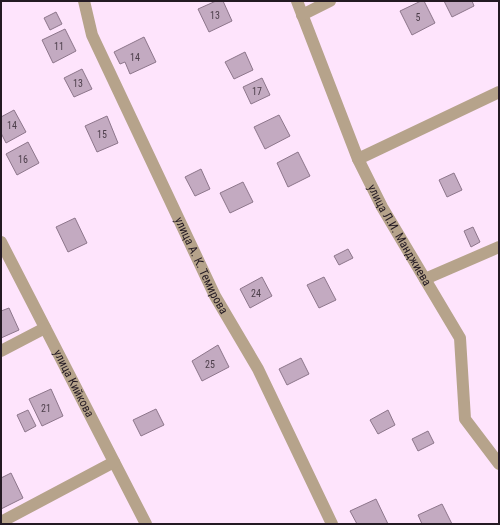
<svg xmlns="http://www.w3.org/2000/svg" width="500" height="525" font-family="'Roboto Condensed',sans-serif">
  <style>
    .building { fill: #c3aac1; stroke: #8d768b }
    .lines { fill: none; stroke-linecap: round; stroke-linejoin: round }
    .minor { stroke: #b6a38b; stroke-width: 12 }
    .labels { text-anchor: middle; stroke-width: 3.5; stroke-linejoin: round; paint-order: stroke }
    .number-label { font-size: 10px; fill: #4c3e4a }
    .street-label { font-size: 12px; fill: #241a23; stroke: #fee4fc }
  </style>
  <rect width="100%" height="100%" fill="#fee4fc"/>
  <g class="building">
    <path d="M216 1H223L232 21 209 32 198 9Z"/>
    <path d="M421 1H424L435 23 412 35 400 11Z"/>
    <path d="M444 1H472L474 6 452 17Z"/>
    <path d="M56 12 62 24 50 30 44 18Z"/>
    <path d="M65 29 76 51 53 63 42 40Z"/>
    <path d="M144 37 156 62 130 74 125 62 120 64 114 52Z"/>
    <path d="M245 52 253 70 234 79 225 62Z"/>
    <path d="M82 69 92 89 74 97 64 78Z"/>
    <path d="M262 78 270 95 251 104 243 87Z"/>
    <path d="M14 110 26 132 6 143 1 133V117Z"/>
    <path d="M279 115 290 136 265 149 254 127Z"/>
    <path d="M107 116 118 143 97 152 85 126Z"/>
    <path d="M28 142 39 163 17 175 6 154Z"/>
    <path d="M298 152 310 176 288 187 277 163Z"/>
    <path d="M201 169 210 189 195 196 185 177Z"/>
    <path d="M454 173 462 190 447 197 439 180Z"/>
    <path d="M243 182 253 202 230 213 220 193Z"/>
    <path d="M75 218 87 243 68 252 56 227Z"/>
    <path d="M473 227 480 242 471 247 464 231Z"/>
    <path d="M348 249 353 258 339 265 334 256Z"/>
    <path d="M262 277 272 296 250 308 240 289Z"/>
    <path d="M324 277 336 300 319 308 307 285Z"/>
    <path d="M9 308 19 330 1 338V311Z"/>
    <path d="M218 345 229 367 202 381 192 361Z"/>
    <path d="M301 358 309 374 287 385 279 369Z"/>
    <path d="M51 389 63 416 42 426 29 399Z"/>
    <path d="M156 409 164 425 141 436 133 420Z"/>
    <path d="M28 410 36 426 25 432 17 415Z"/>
    <path d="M388 410 395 425 378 434 370 420Z"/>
    <path d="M428 431 434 443 418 451 412 439Z"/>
    <path d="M11 473 23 498 1 509V478Z"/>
    <path d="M376 499 388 524H357L350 511Z"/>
    <path d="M442 504 452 524H422L418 515Z"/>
  </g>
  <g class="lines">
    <g class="minor">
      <path id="s1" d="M84 1 92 35 215 296 258 369 332 524"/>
      <path id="s2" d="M297 1 358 159 382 207 460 338 465 419 499 464"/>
      <path d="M302 15 330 1"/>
      <path d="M358 159 499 92"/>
      <path id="s3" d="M1 242 146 524"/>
      <path d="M425 279 499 247"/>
      <path d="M1 351 45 328"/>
      <path d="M1 522 114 462"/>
    </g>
  </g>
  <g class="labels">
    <g class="number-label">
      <text x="215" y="19">13</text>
      <text x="418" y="21">5</text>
      <text x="59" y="50">11</text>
      <text x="135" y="61">14</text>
      <text x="78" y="87">13</text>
      <text x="257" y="95">17</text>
      <text x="12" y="129">14</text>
      <text x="102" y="138">15</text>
      <text x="23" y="163">16</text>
      <text x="256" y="297">24</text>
      <text x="210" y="368">25</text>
      <text x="46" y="412">21</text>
    </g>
    <g class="street-label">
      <text dy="4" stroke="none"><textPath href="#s2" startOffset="256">улица Л.И. Манджиева</textPath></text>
      <text dy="4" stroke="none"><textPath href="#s1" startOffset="290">улица А. К. Темирова</textPath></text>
      <text dy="4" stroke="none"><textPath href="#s3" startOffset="159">улица Кийкова</textPath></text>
    </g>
  </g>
  <rect width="500" height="525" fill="none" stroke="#241a23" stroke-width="4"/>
</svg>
